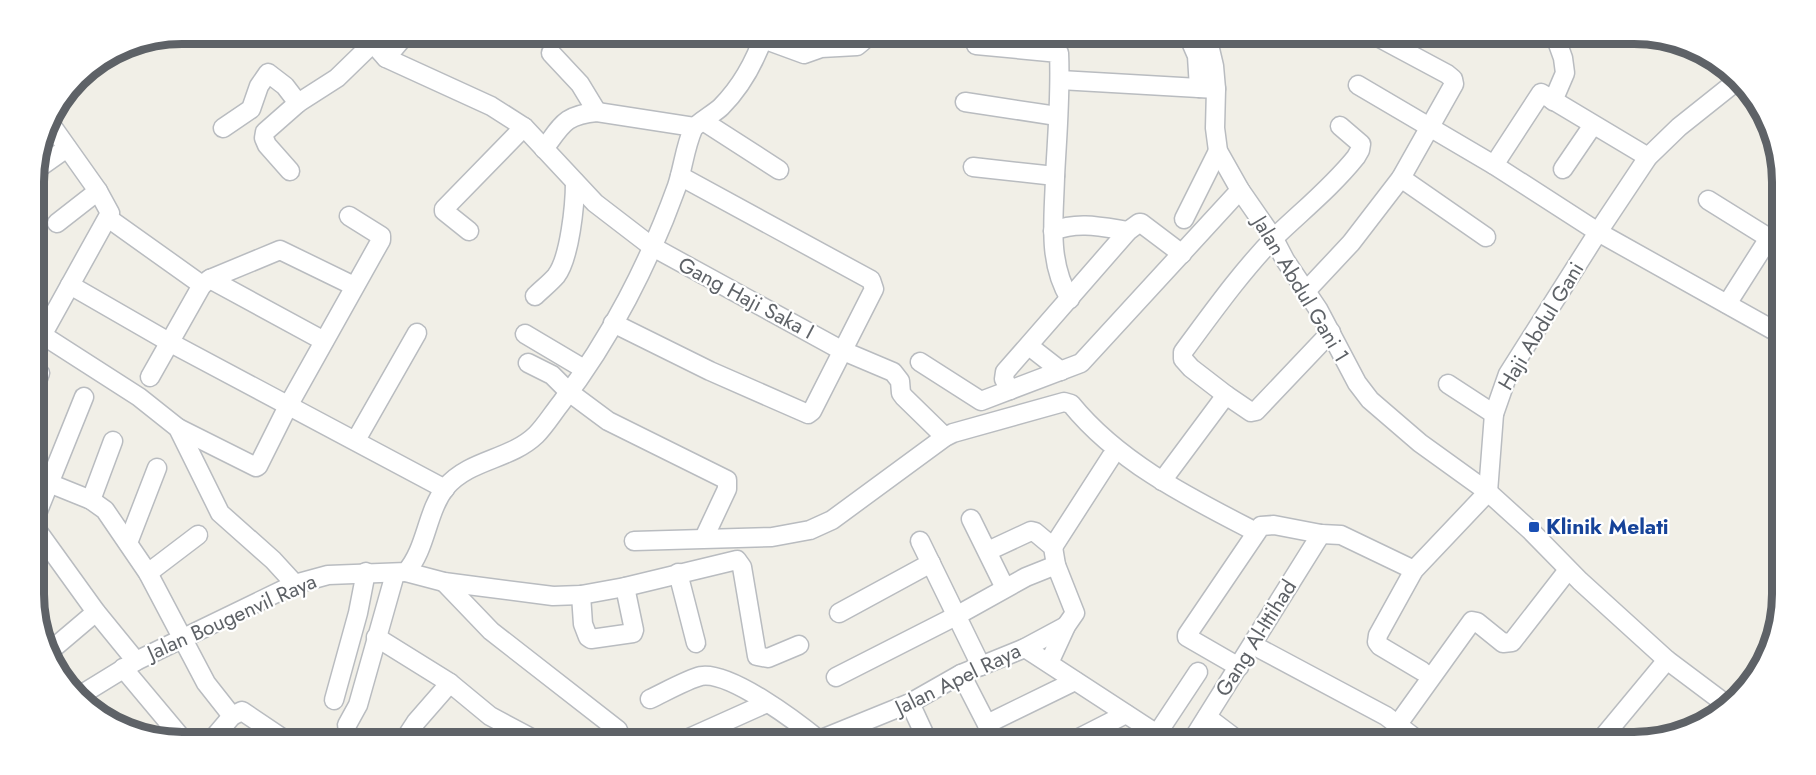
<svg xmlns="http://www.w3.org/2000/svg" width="1816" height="775" font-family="Jost,sans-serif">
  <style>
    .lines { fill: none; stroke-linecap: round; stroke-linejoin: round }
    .minor-casing { stroke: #b9bcc0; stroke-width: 21 }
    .minor { stroke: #fff; stroke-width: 18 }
    .transit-dot { fill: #1a4fb4; stroke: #fff; stroke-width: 2 }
    .labels { text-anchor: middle; stroke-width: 4.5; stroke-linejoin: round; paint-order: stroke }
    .street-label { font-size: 21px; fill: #5e6267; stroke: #fff }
    .transit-label { font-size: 21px; font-weight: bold; fill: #164399; stroke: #fff; text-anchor: start }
    .rim { fill: none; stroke: #5e6267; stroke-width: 8 }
  </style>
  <rect width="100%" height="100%" fill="#f1efe7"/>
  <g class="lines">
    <g class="minor-casing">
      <g id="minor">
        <path d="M364 33 386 58 491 106 524 127 595 203 651 246 841 350 893 372 900 381 901 393 904 397 945 437"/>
        <path d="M1097 33 1188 34"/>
        <path d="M1187 33 1197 56 1199 88"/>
        <path d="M1203 33 1210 49 1214 66 1216 89 1215 128 1218 151 1240 190 1274 239 1285 260 1318 309 1357 383 1370 400 1420 443 1488 492 1530 530 1580 581 1667 660 1727 705"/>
        <path d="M763 39 804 54 821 48 857 46 863 41 866 33"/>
        <path d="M976 45 1059 53C1061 94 1057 136 1055 177 1054 219 1047 262 1070 299"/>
        <path d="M551 53 580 84 597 112"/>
        <path d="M386 58 407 33"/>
        <path d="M1060 80 1216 89"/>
        <path d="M1358 85 1494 165 1598 232 1782 335"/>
        <path d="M1553 101 1565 73 1563 58 1554 33"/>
        <path d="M965 102 1057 116"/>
        <path d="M47 119 98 191 110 213 44 332V336L139 397 178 428 220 513 273 560 295 584"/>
        <path d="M703 121 779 170"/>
        <path d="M223 128 251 109 259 86 268 73 285 86 298 103"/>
        <path d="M544 149C562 125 564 115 597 112L694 127"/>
        <path d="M1494 165 1541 93 1648 157"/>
        <path d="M973 167 1055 176"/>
        <path d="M1563 169 1593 125"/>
        <path d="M290 171 267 145 264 138 265 132 298 103 337 78 372 44"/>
        <path d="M33 172 67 148"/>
        <path d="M1401 178 1486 237"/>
        <path d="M1708 200 1769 238 1782 249"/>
        <path d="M108 218 202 285 210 279 324 341"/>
        <path d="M1184 219 1218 151"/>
        <path d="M57 223 98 191"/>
        <path d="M469 231 444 211V209L524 127"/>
        <path d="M1053 231C1078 221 1102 227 1128 231"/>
        <path d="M210 279 280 250 354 286"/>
        <path d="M70 285 169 342 445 489"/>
        <path d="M1306 291 1351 243 1401 178 1454 84 1453 79 1447 74 1376 36"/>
        <path d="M535 296C542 289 550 283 556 276 570 258 575 204 575 182"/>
        <path d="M1727 304 1769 238"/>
        <path d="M613 323 710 371 808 414 812 411 874 289 871 280 680 176"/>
        <path d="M525 334 584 369"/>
        <path d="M1029 346 1061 371"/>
        <path d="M920 362 981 401 1081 363 1240 190"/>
        <path d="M528 363 552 375 569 392 608 421 727 480V489L704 538"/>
        <path d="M150 377 202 285"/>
        <path d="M1448 384 1494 414"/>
        <path d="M34 389 40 373"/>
        <path d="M1010 390 1004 379 1005 372 1128 231 1139 223H1141L1182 254"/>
        <path d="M1226 395 1191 368 1183 359V352C1212 313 1241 272 1275 237 1302 211 1332 187 1356 157L1360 150 1361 144 1340 126"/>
        <path d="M178 428 256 467 258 466 288 406 381 240V236L349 216"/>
        <path d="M1779 433 1782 428"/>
        <path d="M356 440 417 333"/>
        <path d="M34 477 91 500 105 510 148 573 206 683 232 716"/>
        <path d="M1162 481 1226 395 1251 412 1256 411 1331 332"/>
        <path d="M1488 492 1494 414 1508 374 1598 232 1648 157 1679 127 1738 80"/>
        <path d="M91 500 113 441"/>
        <path d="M971 519 1005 588"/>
        <path d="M34 521 84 397"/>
        <path d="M34 526 96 612 136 661"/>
        <path d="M634 541 772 537 810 530 832 520 945 437 953 433 1064 402 1071 404C1119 463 1190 498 1256 532"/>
        <path d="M920 541 981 666"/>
        <path d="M128 543 157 468"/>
        <path d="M1053 547 1111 457"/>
        <path d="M988 551 1031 531 1035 532 1053 547 1056 565 1075 613 1066 626 1049 663"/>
        <path d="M406 572 444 582 553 596 581 595 625 587 737 560 742 567 757 656 768 658 799 645"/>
        <path d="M148 573 198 535"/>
        <path d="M678 573 696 643"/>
        <path d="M444 582 491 631 618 730 621 742"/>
        <path d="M581 595 583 624 588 637 591 639 633 633 634 630 625 587"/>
        <path d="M839 613 931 563"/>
        <path d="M376 637 450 683 490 716 535 740"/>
        <path d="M1253 645 1386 716 1420 742"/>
        <path d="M1025 648 1157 734"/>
        <path d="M50 651 96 612"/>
        <path d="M1239 667 1187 637V635L1261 526 1274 525 1321 534 1341 535 1414 570"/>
        <path d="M123 668 185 742"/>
        <path d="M1422 671 1380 646 1377 642 1378 635 1414 570 1488 492"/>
        <path d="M961 674 996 742"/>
        <path d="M836 677 956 616 1026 577 1056 565"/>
        <path d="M79 696 136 661 295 584 328 575 406 572C427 548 426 512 446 487 470 459 510 460 536 435 545 426 553 413 561 403 610 340 650 261 677 186 683 168 685 147 693 129 697 123 715 113 721 107 741 87 756 59 765 33"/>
        <path d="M650 699C663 693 688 679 701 676 730 671 797 722 819 740"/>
        <path d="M334 700 358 613 366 572"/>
        <path d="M910 703 928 742"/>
        <path d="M1207 717 1240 742"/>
        <path d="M987 724 1075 681"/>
        <path d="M1398 724 1472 621 1477 622 1503 643 1512 642 1568 570"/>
        <path d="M347 725 358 705 395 574"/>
        <path d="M859 725 866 742"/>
        <path d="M1157 734 1198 672"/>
        <path d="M210 742 232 716 242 711 288 742"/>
        <path d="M403 742 416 722 450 683"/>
        <path d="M680 742 767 703"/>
        <path d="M814 742 910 703 961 674 1025 648 1066 626"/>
        <path d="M1071 742 1126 714"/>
        <path d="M1191 742 1321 534"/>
        <path d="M1599 742 1667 660"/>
      </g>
    </g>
    <use href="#minor" class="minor"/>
  </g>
  <rect class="transit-dot" x="1528" y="521" width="12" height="12" rx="3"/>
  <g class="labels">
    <g class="street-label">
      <text transform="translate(1301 289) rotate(59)" y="7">Jalan Abdul Gani 1</text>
      <text transform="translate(746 298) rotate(28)" y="7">Gang Haji Saka I</text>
      <text transform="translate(1541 326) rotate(-59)" y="7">Haji Abdul Gani</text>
      <text transform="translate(232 617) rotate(-24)" y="7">Jalan Bougenvil Raya</text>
      <text transform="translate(1256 638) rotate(-58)" y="7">Gang Al-Ittihad</text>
      <text transform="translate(958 679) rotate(-26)" y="7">Jalan Apel Raya</text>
    </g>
    <g class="transit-label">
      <text x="1546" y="534">Klinik Melati</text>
    </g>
  </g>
  <path d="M0 0H1816V775H0ZM182 44H1634A138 138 0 0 1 1772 182V594A138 138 0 0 1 1634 732H182A138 138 0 0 1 44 594V182A138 138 0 0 1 182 44Z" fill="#fff" fill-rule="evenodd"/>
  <path class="rim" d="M182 44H1634A138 138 0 0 1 1772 182V594A138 138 0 0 1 1634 732H182A138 138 0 0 1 44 594V182A138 138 0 0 1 182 44Z"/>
</svg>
